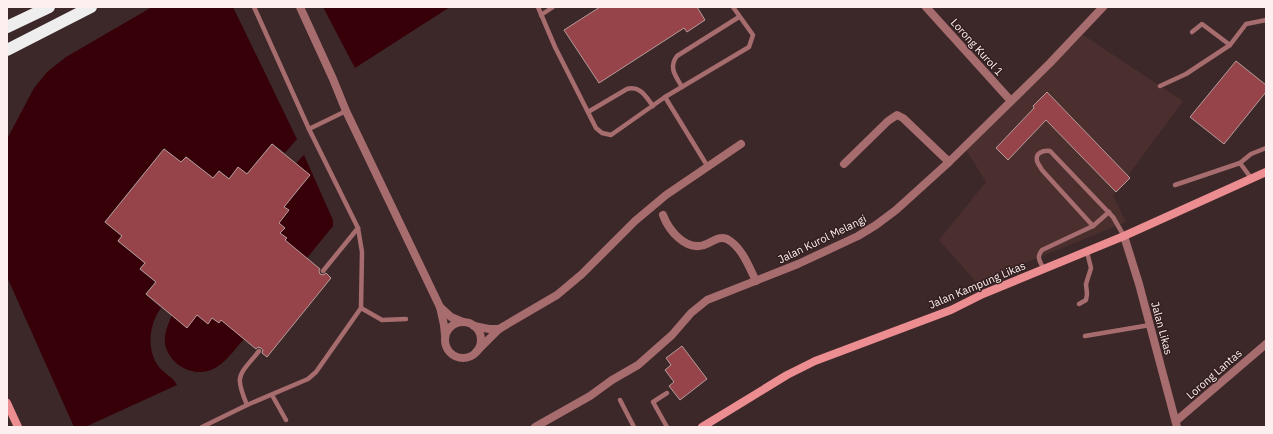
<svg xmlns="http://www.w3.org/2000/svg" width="1273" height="434" font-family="'IBM Plex Sans',sans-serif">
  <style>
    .built { fill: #4b2f2f }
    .water { fill: #370008 }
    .building { fill: #96444a; stroke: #b69c9c }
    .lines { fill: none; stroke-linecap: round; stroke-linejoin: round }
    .lane { stroke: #a76c6e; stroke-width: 4.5 }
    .street { stroke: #a76c6e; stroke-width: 8 }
    .secondary { stroke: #ec8d91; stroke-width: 8 }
    .highway { stroke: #eee; stroke-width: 12 }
    .labels { text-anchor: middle; stroke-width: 3; stroke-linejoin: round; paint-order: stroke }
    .street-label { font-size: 11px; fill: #fdefef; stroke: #331e1f }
  </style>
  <rect width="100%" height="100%" fill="#3d2829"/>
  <path class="built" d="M1083 35 1183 101 1113 196 1126 222 1032 260 977 283 939 240 986 182 965 148Z"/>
  <g class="water">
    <path d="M152 7H233L297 139 285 153 272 143 247 173 238 167 229 178 219 170 213 178 186 156 181 162 164 148 104 222 121 236 117 241 144 263 139 269 155 282 145 294 161 308C149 324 146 350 159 367 165 374 173 377 177 385L85 427H74L7 277V139L34 88 47 72 66 57Z"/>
    <path d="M323 7H450L355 68Z"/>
    <path d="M304 155 333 220V226L307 258 285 240 280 233 284 228 279 223 289 211 284 207 310 175 296 163Z"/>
    <path d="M172 315 187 327 197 315 207 323 212 318 219 323 221 320 244 339C234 350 223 367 208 371 187 377 162 358 165 336 166 329 169 322 172 315Z"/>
  </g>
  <g class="building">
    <path d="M600 7H697L705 20 687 32 684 28 599 83 564 30Z"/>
    <path d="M1236 61 1266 85V92L1224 144 1190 117Z"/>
    <path d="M1047 92 1130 178 1116 192 1046 120 1008 160 996 148 1034 108 1033 106Z"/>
    <path d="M272 144 310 175 284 207 289 210 279 223 285 228 280 233 287 238 285 240 320 269 319 271 320 274 323 275 326 273 331 278 267 357 262 353 263 350 261 348 258 347 256 349 221 320 219 323 212 318 208 324 197 315 187 328 146 294 156 282 140 269 145 263 118 241 122 236 105 222 164 149 181 162 186 157 213 178 219 171 229 179 238 167 247 174Z"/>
    <path d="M682 346 707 379 680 400 669 386 674 382 665 370 671 365 666 358Z"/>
  </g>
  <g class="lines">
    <g class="lane">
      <path d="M538 7 555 47 596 128 602 133 611 135 665 97 749 47 753 35 733 7"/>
      <path d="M541 15 553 7"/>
      <path d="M1192 32 1202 24 1230 45"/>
      <path d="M1160 86 1186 74 1230 45 1246 24 1266 20"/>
      <path d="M682 87C676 76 668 68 677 56L739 17"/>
      <path d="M665 97 708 167"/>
      <path d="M588 112 627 89C640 85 646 97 653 106"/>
      <path d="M309 129 346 111"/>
      <path d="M1240 163 1251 154 1266 148"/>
      <path d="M1175 185 1240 163 1251 178"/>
      <path d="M1093 226 1042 170C1041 168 1038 164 1037 161 1035 153 1043 150 1050 151L1113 217 1124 236"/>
      <path d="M1044 269C1040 262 1036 257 1042 250L1093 226 1109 212"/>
      <path d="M323 271 358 228"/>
      <path d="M1079 304 1086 300 1087 294 1086 284 1091 268 1087 252"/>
      <path d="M361 308 382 320 406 319"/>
      <path d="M1085 336 1150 325"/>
      <path d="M272 395 286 420"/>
      <path d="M620 400 634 427"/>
      <path d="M247 405C234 374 239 376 259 351"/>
      <path d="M202 427 247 405 308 379 316 372 361 308 362 252 358 228 309 129 254 7"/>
      <path d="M667 427 653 402 667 393"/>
    </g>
    <g class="street">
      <path d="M300 7 333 79 346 111 440 307 444 325 445 335"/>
      <path d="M926 7 1011 101"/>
      <path d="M844 164 888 121 897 115 903 118 949 162"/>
      <path d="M663 215C669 231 686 251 704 245 712 243 718 235 727 239 742 247 749 267 756 281"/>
      <path d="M1124 236 1139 284 1177 427"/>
      <path d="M440 307 451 317 463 322"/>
      <circle cx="463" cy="340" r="18"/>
      <path d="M474 326 489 329H499"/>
      <path d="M476 352 499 329 557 295 582 274 635 221 666 195 741 144"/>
      <path d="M1176 421 1266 344"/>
      <path d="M535 427 590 396 612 380 638 365 672 335 691 313 707 300 798 264 858 236 876 225 896 210 949 162 1050 63 1103 7"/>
    </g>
    <g class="secondary">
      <path d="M7 403 18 427"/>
      <path d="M702 427 787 375 815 361 951 310 983 294 1124 236 1266 172"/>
    </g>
    <g class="highway">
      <path d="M7 27 49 7"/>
      <path d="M7 50 91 7"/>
    </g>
  </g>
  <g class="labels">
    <g class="street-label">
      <text transform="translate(977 47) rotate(48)" y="4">Lorong Kurol 1</text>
      <text transform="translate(822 239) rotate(-26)" y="4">Jalan Kurol Melangi</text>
      <text transform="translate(977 285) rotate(-23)" y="4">Jalan Kampung Likas</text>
      <text transform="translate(1162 328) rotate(75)" y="4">Jalan Likas</text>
      <text transform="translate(1214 374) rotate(-41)" y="4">Lorong Lantas</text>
    </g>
  </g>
  <rect width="1273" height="434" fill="none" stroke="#fdefef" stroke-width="16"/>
</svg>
